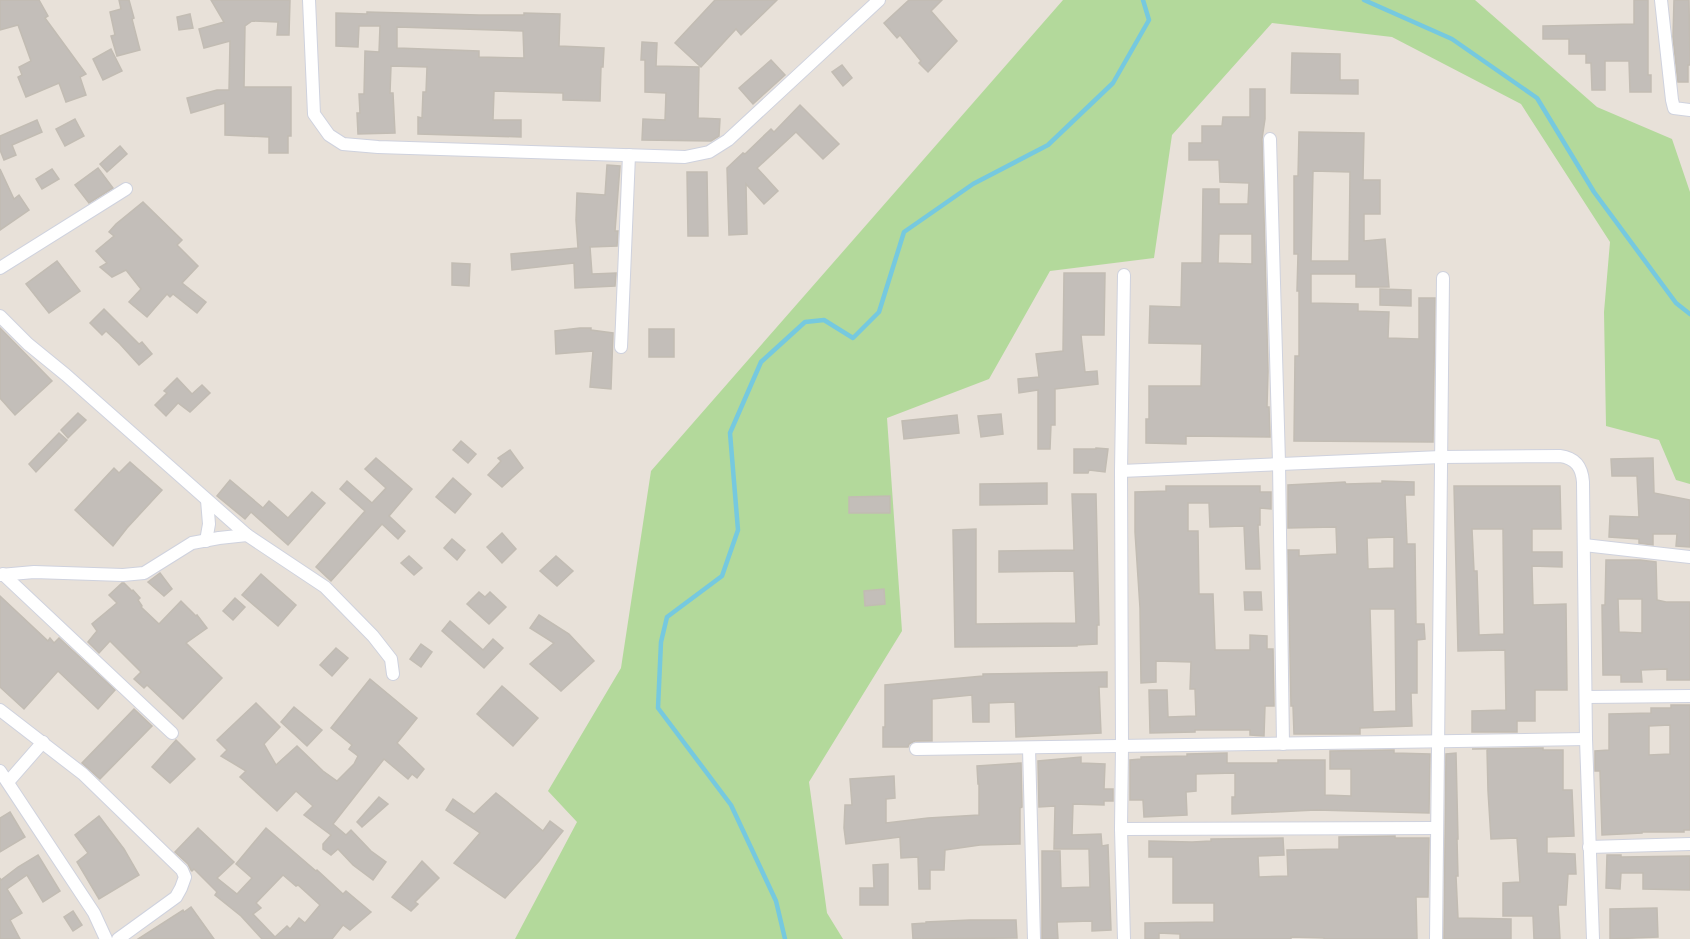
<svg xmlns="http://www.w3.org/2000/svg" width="1690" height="939" font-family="Raleway,sans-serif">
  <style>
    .green { fill: #b3d99b }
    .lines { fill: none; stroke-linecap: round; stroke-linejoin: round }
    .stream { stroke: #76c9df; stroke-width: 4.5 }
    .building { fill: #c3beb9; stroke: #c2bcb3; stroke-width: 1.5; fill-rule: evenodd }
    .minor-casing { stroke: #cfd2de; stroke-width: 14 }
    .minor { stroke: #fff; stroke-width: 12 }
  </style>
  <rect width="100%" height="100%" fill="#e8e1d9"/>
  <path class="green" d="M1063 0H1475L1597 107 1672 139 1690 192V484L1676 480 1659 440 1606 426 1604 312 1610 242 1521 104 1392 37 1272 23 1172 135 1154 258 1050 271 989 379 887 418 902 631 809 782 827 913 843 939H515L577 822 548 791 621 668 651 471Z"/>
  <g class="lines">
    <g class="stream">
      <path d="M1364 0 1452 39 1537 98 1594 192 1676 303 1690 314"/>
      <path d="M785 939 776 901 731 805 658 708 661 642 667 617 722 576 738 530 730 433 761 362 805 322 824 320 853 338 879 312 904 232 973 184 1048 145 1113 83 1149 20 1143 0"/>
    </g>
  </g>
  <g class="building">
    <path d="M0 0H39L48 16 45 18 86 74 80 77 86 95 66 102 59 83 26 97 18 77 22 75 19 67 31 61 18 25 0 30Z"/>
    <path d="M119 0H129L134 18 132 19 140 50 117 56 111 36 115 35 110 12 121 9Z"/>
    <path d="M211 0H290L289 35H277L278 22 252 21 245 26 244 87H291V136H288V153H269V137L225 135V103L191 113 187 98 217 90H229L230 41 204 48 199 29 224 22Z"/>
    <path d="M715 0H777L741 35 736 29 701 67 675 43Z"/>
    <path d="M909 0H942L931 11 957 41 928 72 919 63 921 61 900 35 897 38 884 23Z"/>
    <path d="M1634 0H1648V75H1651V92H1630L1629 61H1605V90H1592L1591 63H1586V54H1569V39H1543V26L1634 24Z"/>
    <path d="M1674 0H1689L1690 65H1688V82H1678L1673 37Z"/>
    <path d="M367 12 479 15H524V13L560 14 559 46 604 48 603 67H601L600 101 563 100V93L494 91 493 120H521V137L418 134V117L422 118 423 92H426L427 67 391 66 390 93H393L395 133 358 134 357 113H360L359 94H364L365 51 379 52 380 26H359L358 47 336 46V13L367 14ZM397 27 523 31 524 58 479 57V51L397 48Z"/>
    <path d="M190 14 193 28 179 30 177 17Z"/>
    <path d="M642 42 657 43 656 66 699 67 698 118 720 119 719 136 711 141 642 140 643 119 665 120 666 93 645 92V60H641Z"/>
    <path d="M111 49 122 71 103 80 93 59Z"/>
    <path d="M1292 53 1340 54V80H1358V94L1291 93Z"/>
    <path d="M771 60 785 75 753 104 739 88Z"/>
    <path d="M842 65 852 78 843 86 832 72Z"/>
    <path d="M1250 89H1265V119L1262 139 1268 371 1267 407H1269L1270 437 1186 436V444L1146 443V419H1149V386H1201L1202 344 1149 343 1150 306 1181 307 1182 263H1202L1203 189H1219V204H1248L1249 183 1220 182 1219 160H1189V143H1202V126H1222L1223 117H1250ZM1219 234H1252V264L1218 263Z"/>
    <path d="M800 105 839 144 823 159 796 132 757 168 778 191 764 204 746 184 747 234 729 235 727 168 743 153 745 154 771 129 774 132Z"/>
    <path d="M75 119 84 136 65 146 56 129Z"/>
    <path d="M37 120 42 132 12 145 16 155 4 160 0 150V136Z"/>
    <path d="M1299 132 1364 133 1363 180H1380V214H1364V241L1385 239 1389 287H1356V274H1311V303L1358 304V311L1389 312 1388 338 1419 339V298H1435L1433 442 1294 441 1295 356H1299V291H1297L1298 254H1294V176H1298ZM1313 171 1350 172 1349 261H1311Z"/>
    <path d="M120 146 127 154 107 172 100 164Z"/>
    <path d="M607 165 620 166 615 231H618L617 246 590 247 592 274 616 273 615 286 575 288 574 263 512 270 511 254 578 248 576 220 577 193 605 195Z"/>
    <path d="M98 168 113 188 89 203 75 185Z"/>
    <path d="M0 169 14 199 19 195 29 210 0 230Z"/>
    <path d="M52 169 59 179 42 189 36 179Z"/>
    <path d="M687 172H707L708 236H688Z"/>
    <path d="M143 202 182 240 177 245 198 266 182 283 206 302 197 313 173 294 170 297 167 294 147 317 129 302 141 289 126 270 112 277 100 267 107 263 96 251 114 236 109 232 116 224Z"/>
    <path d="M57 261 80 291 49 313 26 284Z"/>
    <path d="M452 263 470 264 469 286 452 285Z"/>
    <path d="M1064 273H1105L1104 335H1081L1085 372 1097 371 1098 384 1055 389V425H1051L1050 449H1038V390L1019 393 1018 379 1039 377 1036 354 1063 351Z"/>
    <path d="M1380 289 1411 290V306L1380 305Z"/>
    <path d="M104 309 139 344 142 342 152 354 139 365 120 344 106 331 102 335 90 323Z"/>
    <path d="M0 328 52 381 15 415 0 398Z"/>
    <path d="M580 328H591V330L613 333 611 389 590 387 593 351 556 354 555 331Z"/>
    <rect x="649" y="329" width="25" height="28"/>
    <path d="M177 378 192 394 202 385 210 393 190 412 178 403 166 416 155 405 167 393 164 391Z"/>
    <path d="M78 413 86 420 68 438 61 430Z"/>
    <path d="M1001 414 1003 434 981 437 978 416Z"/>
    <path d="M957 415 959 433 904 439 902 421Z"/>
    <path d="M59 433 67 440 36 472 29 464Z"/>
    <path d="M461 441 476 454 468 463 453 450Z"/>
    <path d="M1096 448 1108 449 1105 472 1089 470 1088 473H1074V449H1096Z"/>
    <path d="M510 450 523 468 502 487 488 475 501 461 498 458Z"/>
    <path d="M376 458 412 489 389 516 405 531 398 539 382 524 331 581 316 567 365 511 340 489 347 481 372 503 386 488 365 469Z"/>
    <path d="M1653 458 1654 493 1690 500V547L1676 546 1677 534H1653V545L1639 543V539L1609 537 1610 516 1639 517 1637 476H1612L1611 459Z"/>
    <path d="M130 462 162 490 127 528 113 546 75 510 114 468 119 473Z"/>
    <path d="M453 478 471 494 455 513 436 497Z"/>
    <path d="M230 480 263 508 269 501 288 518 312 492 325 503 288 545 251 512 245 519 217 496Z"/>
    <path d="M1382 481 1414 482V495H1405L1407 544H1415L1416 624H1424L1425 639 1417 640V693H1411L1412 726 1360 728V734H1294L1293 706H1291L1288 550H1299V556L1337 554 1336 527 1288 528V485L1345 482 1346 484 1382 483ZM1394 537V568L1368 569 1367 538ZM1370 609H1395L1396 711 1373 712Z"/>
    <path d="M1047 483V504L980 505V484Z"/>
    <path d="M1166 486H1260V492H1271V509L1260 508V525H1258L1260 569H1246L1244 526 1210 527 1209 503H1188V531H1198L1199 594H1213L1215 650H1250V635L1267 636V649H1273L1274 706H1265L1264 736 1250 735V730H1195V732L1150 733 1149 690H1167L1168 717 1196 716 1195 689H1190L1191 662 1156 661V682L1141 683 1140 608 1135 532V492L1166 491Z"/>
    <path d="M1454 486H1560L1561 529H1532V552H1562V567L1532 566 1533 605 1566 604 1567 690H1535V721H1517V732H1472V711L1506 710 1505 650 1458 651ZM1472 529H1503L1504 634 1479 635 1477 571H1474Z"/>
    <path d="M1072 494H1096L1099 625H1097V644L1077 645V646L955 647 953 530 976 529V624L1076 623 1074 571 999 572V551L1074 550Z"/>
    <path d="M890 496V513H849V497Z"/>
    <path d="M502 533 516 549 502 563 487 547Z"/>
    <path d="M452 539 465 550 457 560 444 548Z"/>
    <path d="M409 556 422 568 414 575 401 563Z"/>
    <path d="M556 556 573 571 557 586 540 571Z"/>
    <path d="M1606 560H1640L1656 562 1657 600 1666 602H1690V680H1667V669L1641 670 1642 682H1621V675H1603L1602 605H1605ZM1618 599H1642V633L1619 632Z"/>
    <path d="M160 573 172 589 164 596 148 582Z"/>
    <path d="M261 574 296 605 278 626 242 595Z"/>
    <path d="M122 583H124L132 591 133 590 140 598 138 600 142 606 141 607 159 624 181 601 196 616 197 615 207 628 186 643 222 678 183 719 147 685 144 688 134 679 141 672 110 641 99 653 88 642 97 631 92 624 117 603 109 595Z"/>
    <path d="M884 589 885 604 865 606 864 591Z"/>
    <path d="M479 592 485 597 490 592 506 607 489 624 467 604Z"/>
    <path d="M1244 592H1261L1262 610H1245Z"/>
    <path d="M0 596 48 641 50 638 54 643 59 638 115 690 98 709 58 671 24 709 0 687Z"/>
    <path d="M235 598 245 607 233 620 223 611Z"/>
    <path d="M539 615 569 634 594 661 561 691 530 664 554 643 530 628Z"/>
    <path d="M450 621 483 650 493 639 503 648 484 668 442 631Z"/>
    <path d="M421 644 432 652 421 667 410 659Z"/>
    <path d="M336 648 348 658 332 676 320 665Z"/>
    <path d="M1107 672V687H1099L1101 733 1016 737 1015 702 989 703V722H973L972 695 932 699V741H915L909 744 908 747H883V727H885V685L983 676V674Z"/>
    <path d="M370 679 417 718 397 743 424 769 417 778 412 774 408 779 384 759 333 824 346 835 351 830 371 851 386 862 373 880 353 865 338 849 331 855 323 849V844L331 835 304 815 313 806 296 791 277 811 240 777 246 771 221 756 227 750 217 740 256 703 280 727 264 744 276 765 297 746 323 771 337 781 354 764 358 756 349 749 352 745 331 728Z"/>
    <path d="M502 686 538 718 513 746 477 714Z"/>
    <path d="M1671 705H1690V830H1684V832H1642V833L1602 835 1600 771H1595V751L1609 750V714L1651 713V708H1671ZM1670 725V754L1649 755V726Z"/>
    <path d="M294 707 322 730 307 746 281 722Z"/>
    <path d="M134 709 152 726 100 779 82 763Z"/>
    <path d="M176 740 195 759 170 783 152 767Z"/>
    <path d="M1543 748V750H1563V790H1572L1574 836 1547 837V853L1575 854 1576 874H1568L1566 905H1558L1560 939H1534L1533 916H1503V883L1520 882 1517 838 1491 839 1488 791 1487 749H1472Z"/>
    <path d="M1394 750V753L1430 754 1429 813 1316 810 1232 814V797H1235V773L1196 774V791L1186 792 1187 815 1144 817 1143 800H1130V760L1141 759V757L1187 756V754L1227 753V763H1278V760H1325V795L1351 796V769H1330V751Z"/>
    <path d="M1456 753 1458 839H1457L1458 876H1456L1458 918 1511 919V939H1444L1446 754Z"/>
    <path d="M1081 757V763L1105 764 1104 789H1113V801H1104V805L1073 804 1072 835 1101 834 1102 846 1108 845 1111 930 1092 931V921L1057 922 1058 939H1042V851H1060L1061 888 1090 887 1089 849H1054L1055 806 1039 807 1038 761Z"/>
    <path d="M1021 763 1022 807 1020 808V844L980 845 945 850 944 870H930V889H919L918 857 901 858 900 837 846 844 844 828 845 805H852L850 779 894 776 895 798 886 799V823L928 818 979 815V784H978L977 766Z"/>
    <path d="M496 793 543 831 550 821 563 831 539 861 505 898 454 863 480 833 446 810 453 799 474 814Z"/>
    <path d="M379 797 388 804 362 827 357 822Z"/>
    <path d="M10 812 25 837 0 852V818Z"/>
    <path d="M99 816 124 849 139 875 99 899 77 862 88 853 75 835Z"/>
    <path d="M198 828 234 862 217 878 237 894 252 878 236 864 266 828 316 871 317 870 343 894 346 891 371 912 350 930 343 925 332 939H262L241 916 215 895 217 892 194 869 192 871 191 870 188 864 175 852ZM283 875 296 886 298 885 320 905 305 923 299 918 290 929 287 926 275 937 253 914 261 908 256 903Z"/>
    <path d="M1395 836V838H1429L1428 897H1416L1417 939H1324V938L1291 937V939H1180V934L1159 933V939H1145V923L1214 922V903H1173V857H1149V841L1192 842 1211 841V839L1283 838 1284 855 1258 856 1259 877 1288 876 1287 850 1339 849V837Z"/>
    <path d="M38 855 60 891 43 902 27 875 7 889 22 913 10 920 20 939H0V878L1 880 18 867Z"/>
    <path d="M1607 855H1621V857L1690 856V890L1643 889V873H1621L1620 889 1606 888Z"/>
    <path d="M422 861 439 878 415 902 418 904 411 911 392 897Z"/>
    <path d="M888 864V905H860V888H874L873 865Z"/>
    <path d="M191 907 214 939H138L183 910 184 912Z"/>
    <path d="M1657 908 1658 937 1610 939V909Z"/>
    <path d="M73 911 82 925 73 931 64 917Z"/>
    <path d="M970 920H1016L1017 938 913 939 912 924 926 923V922Z"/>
  </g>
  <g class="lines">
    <g class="minor-casing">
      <g id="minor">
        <path d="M309 0 314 114 329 135 343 144 378 147 685 157 709 152 728 140 879 0"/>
        <path d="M1661 0 1672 100 1674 108 1690 110"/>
        <path d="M1270 139 1279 463 1283 744"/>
        <path d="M0 268 126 189"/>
        <path d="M1124 275 1121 471 1122 746 1121 829 1124 939"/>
        <path d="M0 316 28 344 66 375 247 535 325 587 373 636 391 659 393 674"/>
        <path d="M621 347 629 155"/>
        <path d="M1121 471 1441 457 1560 456C1576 458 1582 468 1583 482L1586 739 1593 939"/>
        <path d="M206 541 209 524 207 500"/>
        <path d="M1584 545 1690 557"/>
        <path d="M3 574 172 733"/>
        <path d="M0 575 34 572 123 575 144 573 192 543 219 538 247 535"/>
        <path d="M1586 697 1690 696"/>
        <path d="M0 710 83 774 182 870 185 877 181 888 176 897 118 939"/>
        <path d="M1029 748 1034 939"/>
        <path d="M916 749 1586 739"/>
        <path d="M0 771 94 913 106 939"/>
        <path d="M8 782 43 742"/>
        <path d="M1121 829 1437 828"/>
        <path d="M1589 847 1690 844"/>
        <path d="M1436 939 1443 278"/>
      </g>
    </g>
    <use href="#minor" class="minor"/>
  </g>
</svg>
